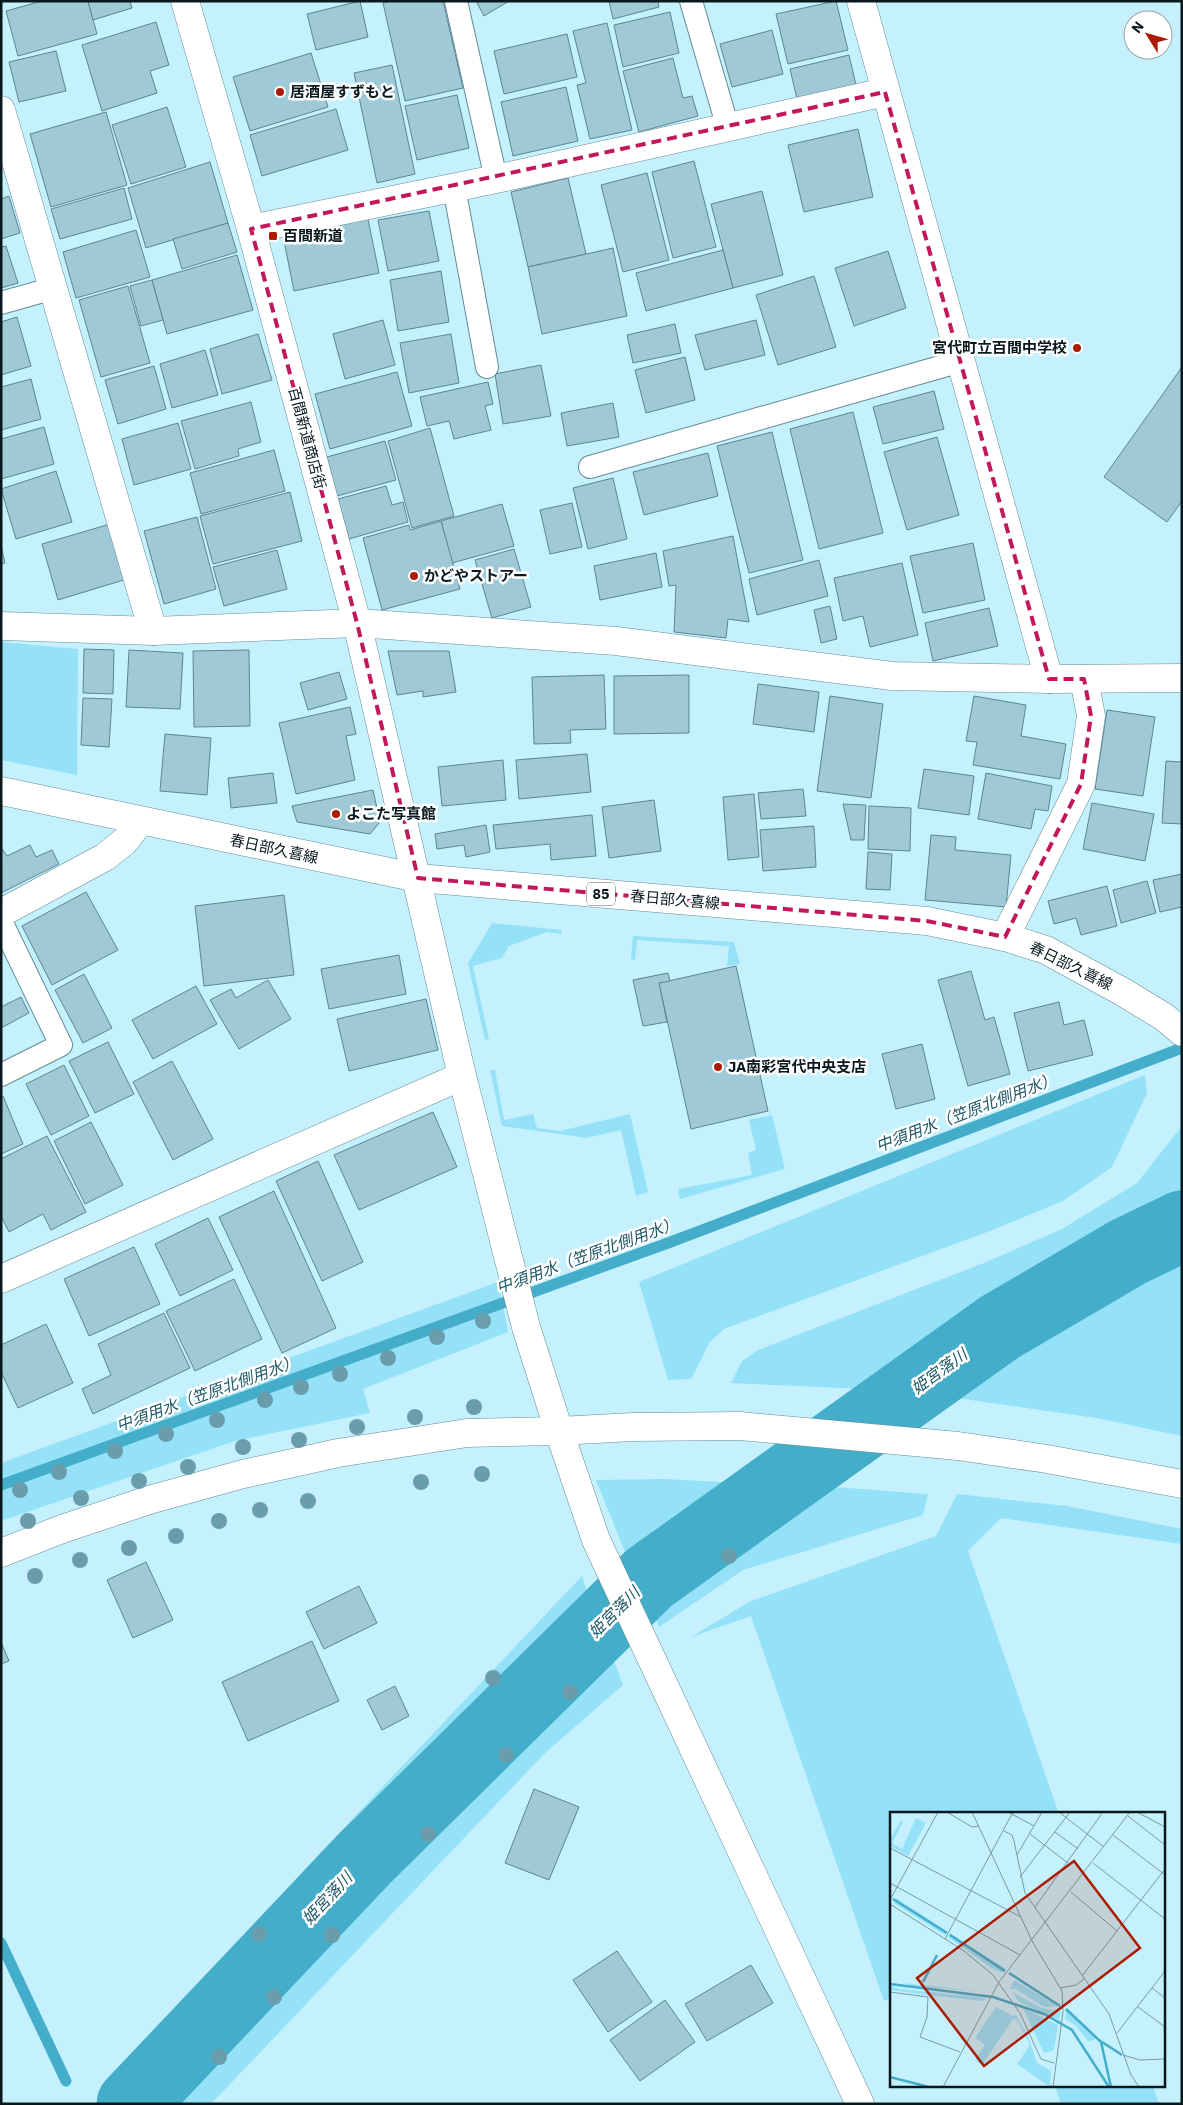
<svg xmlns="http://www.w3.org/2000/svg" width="1183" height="2105" font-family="'IBM Plex Sans','Noto Sans JP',sans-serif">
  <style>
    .green { fill: #94e1f8 }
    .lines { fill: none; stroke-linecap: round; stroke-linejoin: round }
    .stream { stroke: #44adc9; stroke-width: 11 }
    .river { stroke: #44adc9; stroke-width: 71 }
    .building { fill: #9fc9d6; stroke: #5d8591 }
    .lane-casing { stroke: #628b97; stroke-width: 24 }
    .street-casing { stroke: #628b97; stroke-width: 29 }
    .secondary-casing { stroke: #628b97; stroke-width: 29 }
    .primary-casing { stroke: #628b97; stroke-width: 29 }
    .lane { stroke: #fff; stroke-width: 22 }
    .street { stroke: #fff; stroke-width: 28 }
    .secondary { stroke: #fff; stroke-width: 28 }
    .primary { stroke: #fff; stroke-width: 28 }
    .tree { fill: #6a9dab }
    .marked { fill: none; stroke: #c2185b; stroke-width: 4; stroke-dasharray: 10 6; stroke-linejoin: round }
    .poi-dot { fill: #aa1b00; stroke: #fff; stroke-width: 2 }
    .labels { text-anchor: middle; stroke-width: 5; stroke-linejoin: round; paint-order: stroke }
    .shield { fill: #fff; stroke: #525d61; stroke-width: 1 }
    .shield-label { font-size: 14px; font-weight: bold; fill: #08181d }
    .poi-label { font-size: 15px; font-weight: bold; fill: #08181d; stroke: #fff; text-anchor: start }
    .street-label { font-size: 15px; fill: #08181d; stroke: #fff }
    .water-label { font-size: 16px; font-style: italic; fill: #205968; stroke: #fff }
    .inset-river { fill: none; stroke: #44adc9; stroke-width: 2.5 }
    .inset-road { fill: none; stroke: #799aa4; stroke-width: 1 }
    .view { fill: #aa1b00; fill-opacity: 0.15; stroke: #aa1b00; stroke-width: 2.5 }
    .inset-edge { fill: none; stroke: #08181d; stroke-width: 2.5 }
  </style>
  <rect width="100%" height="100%" fill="#c5f1fe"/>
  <g class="green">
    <path d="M1 642 78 649 77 775 1 760Z"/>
    <path d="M492 923 562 930 561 934 547 932 509 946 502 958 473 966 489 1039 485 1040 468 963Z"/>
    <path d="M633 936 734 942 740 964 727 966 729 946 637 940 635 960 631 959Z"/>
    <path d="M495 1070 504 1120 533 1114 537 1128 560 1131 630 1114 648 1192 636 1196 621 1130 587 1138 502 1126 490 1070Z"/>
    <path d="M1145 1075 1147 1093 1112 1167 1063 1201 990 1231 724 1329 710 1342 691 1379 668 1380 639 1282Z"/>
    <path d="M772 1115 785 1169 680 1199 678 1189 752 1175 748 1153 756 1150 749 1120Z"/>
    <path d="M1182 1126V1201L1069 1265 864 1389 731 1383 742 1361 758 1350 984 1263 1062 1229 1137 1183Z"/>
    <path d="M1182 1246V1436L1096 1418 936 1395 1083 1296Z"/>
    <path d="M498 1282 508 1332 363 1389 370 1413 235 1441 1 1521V1463Z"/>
    <path d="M664 1479 743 1483 683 1520 631 1567 596 1480Z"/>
    <path d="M808 1485 928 1494 923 1515 743 1570 659 1627 651 1608 684 1577 757 1517Z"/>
    <path d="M957 1494 1067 1506 1182 1529V1544L1001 1518 968 1551 1059 1814H892V1998L884 2001 751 1616 691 1637 751 1601 936 1536Z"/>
    <path d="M582 1576 590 1600 405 1790 120 2104H95L305 1869Z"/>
    <path d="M609 1647 623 1685 545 1753 211 2104H161L303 1948 452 1795Z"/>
    <path d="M1055 2086H1153L1159 2104H1061Z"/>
  </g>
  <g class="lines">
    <g class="stream">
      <path d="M1 1485 668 1243 1182 1048"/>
      <path d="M1 1943 66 2081"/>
    </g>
    <path class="river" d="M132 2104 365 1858 649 1578 1000 1327 1128 1252 1182 1226"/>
  </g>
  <g class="building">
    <path d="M42 1H88L97 34 18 56 6 11Z"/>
    <path d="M88 1H130L132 8 93 20Z"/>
    <path d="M360 1 368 37 316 50 307 14Z"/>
    <path d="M392 1H443L463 88 405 101 383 3Z"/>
    <path d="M476 1H509L484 16Z"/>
    <path d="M609 1H658L659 7 613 19Z"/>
    <path d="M836 1 848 50 788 64 776 14Z"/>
    <path d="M670 12 679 53 623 67 614 25Z"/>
    <path d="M156 22 169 65 150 71 157 93 102 111 82 45Z"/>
    <path d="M607 23 632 130 590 139 577 85 586 83 573 31Z"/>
    <path d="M772 30 783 74 732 87 720 44Z"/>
    <path d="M567 34 577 77 504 94 494 51Z"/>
    <path d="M56 51 66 91 19 102 9 62Z"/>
    <path d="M311 53 328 107 250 131 233 77Z"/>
    <path d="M849 55 856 85 797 99 790 69Z"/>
    <path d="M673 58 683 98 692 96 698 116 639 132 623 71Z"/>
    <path d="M392 65 415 174 377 183 354 73Z"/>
    <path d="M566 87 578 141 513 156 501 102Z"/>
    <path d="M457 95 469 148 417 160 405 106Z"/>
    <path d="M167 107 186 167 131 184 112 125Z"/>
    <path d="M336 109 348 150 262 176 250 135Z"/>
    <path d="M106 112 127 185 51 207 30 134Z"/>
    <path d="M858 129 873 197 804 212 788 145Z"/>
    <path d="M694 161 716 247 673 258 652 172Z"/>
    <path d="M210 162 228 223 146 248 128 188Z"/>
    <path d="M647 173 669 260 623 272 601 185Z"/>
    <path d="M568 178 586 254 528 267 511 192Z"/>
    <path d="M124 188 132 219 60 239 51 209Z"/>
    <path d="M762 191 783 275 733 288 711 204Z"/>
    <path d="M9 196 20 233 1 239V199Z"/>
    <path d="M429 211 439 261 388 271 378 220Z"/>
    <path d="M368 219 379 273 294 291 283 236Z"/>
    <path d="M228 223 237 252 182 269 173 239Z"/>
    <path d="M136 230 150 277 76 298 63 252Z"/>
    <path d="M6 246 18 283 1 288V247Z"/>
    <path d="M613 248 627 316 542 334 528 267Z"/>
    <path d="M723 250 733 288 646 311 636 273Z"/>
    <path d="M888 251 906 308 854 326 835 268Z"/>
    <path d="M237 255 253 310 167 334 152 280Z"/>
    <path d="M441 271 449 322 398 331 390 280Z"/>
    <path d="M814 276 836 347 778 365 756 295Z"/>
    <path d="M152 280 163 320 141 326 130 286Z"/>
    <path d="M128 286 150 363 101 377 79 300Z"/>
    <path d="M17 317 31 366 1 375V322Z"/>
    <path d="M383 320 395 365 345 379 333 334Z"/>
    <path d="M756 320 765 355 705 370 695 335Z"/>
    <path d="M675 324 681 353 633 363 627 335Z"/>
    <path d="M258 334 272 380 222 394 210 349Z"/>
    <path d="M451 334 459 383 409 393 400 343Z"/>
    <path d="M205 350 218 395 172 408 160 364Z"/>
    <path d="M685 357 695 400 646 413 635 370Z"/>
    <path d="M541 365 551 416 503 424 495 374Z"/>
    <path d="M154 366 166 409 118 424 105 380Z"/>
    <path d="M1182 367V501L1167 522 1104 477Z"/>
    <path d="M397 372 412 426 330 449 315 394Z"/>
    <path d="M31 379 41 419 1 430V387Z"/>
    <path d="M488 382 493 404 485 406 491 430 454 439 449 421 427 426 420 397Z"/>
    <path d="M934 391 944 429 883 444 873 407Z"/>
    <path d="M251 402 261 442 238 449 239 456 195 469 181 421Z"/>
    <path d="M613 403 619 437 567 446 561 413Z"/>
    <path d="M853 412 883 533 819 549 790 429Z"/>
    <path d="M178 423 191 469 134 485 122 439Z"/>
    <path d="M44 427 54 464 1 479V439Z"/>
    <path d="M430 428 454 516 412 528 388 441Z"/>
    <path d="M772 432 803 560 749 573 717 446Z"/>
    <path d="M937 437 959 515 907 530 884 452Z"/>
    <path d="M385 441 396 480 337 496 327 457Z"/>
    <path d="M274 450 285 491 201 514 190 473Z"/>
    <path d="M708 453 718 496 644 515 633 472Z"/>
    <path d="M56 471 72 522 16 539 1 489Z"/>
    <path d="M613 478 627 539 588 549 573 488Z"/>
    <path d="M386 486 392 505 403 502 408 522 349 539 338 499Z"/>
    <path d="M290 492 302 541 213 564 200 516Z"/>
    <path d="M572 503 582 547 550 554 540 510Z"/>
    <path d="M502 504 514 546 452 563 441 521Z"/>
    <path d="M197 517 216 589 164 604 144 531Z"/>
    <path d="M441 521 460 589 382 610 363 538 409 525 410 530Z"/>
    <path d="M110 524 127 579 58 600 42 544Z"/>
    <path d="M733 536 749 622 728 619 726 638 674 632 676 585 669 586 663 551Z"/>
    <path d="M973 543 985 600 923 613 910 556Z"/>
    <path d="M1 545 5 563 1 564Z"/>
    <path d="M514 549 531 607 492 618 475 560Z"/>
    <path d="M277 550 287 589 224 606 213 567Z"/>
    <path d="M656 553 662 587 600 600 594 566Z"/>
    <path d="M819 560 828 596 757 615 749 579Z"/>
    <path d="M902 563 918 635 870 647 863 616 843 621 834 578Z"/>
    <path d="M830 606 837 639 821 643 814 610Z"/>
    <path d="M989 608 998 646 933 661 925 623Z"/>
    <path d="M84 649 114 650 113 694 83 693Z"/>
    <path d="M129 650 183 653 180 709 126 707Z"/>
    <path d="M249 650 250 726 194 727 193 651Z"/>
    <path d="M388 651H449L456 692 423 697V691L397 695Z"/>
    <path d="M339 672 347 699 308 710 300 683Z"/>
    <path d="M604 675 606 729 570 730 571 743 534 744 532 677Z"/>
    <path d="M689 675V733L614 734V676Z"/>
    <path d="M758 684 819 692 814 732 753 724Z"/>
    <path d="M830 696 883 704 871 798 817 791Z"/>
    <path d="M974 696 1026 705 1021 736 1066 744 1060 779 973 765 977 742 966 741Z"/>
    <path d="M83 698 112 699 109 747 81 745Z"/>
    <path d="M350 707 356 734 346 736 355 780 296 794 279 723Z"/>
    <path d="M1107 710 1155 717 1143 796 1095 789Z"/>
    <path d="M165 734 211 738 207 795 160 791Z"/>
    <path d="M587 754 591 792 519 799 516 760Z"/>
    <path d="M503 760 506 800 442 806 438 767Z"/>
    <path d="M1166 761 1182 762V824L1162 823Z"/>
    <path d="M924 769 974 776 969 815 918 808Z"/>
    <path d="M273 773 277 803 231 808 228 778Z"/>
    <path d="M986 773 1052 786 1048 811 1035 809 1031 829 978 819Z"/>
    <path d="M803 789 806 816 761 819 758 793Z"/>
    <path d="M373 790 380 822 370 834 297 822 292 806Z"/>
    <path d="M754 794 759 857 728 860 723 797Z"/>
    <path d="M654 800 661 851 609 858 602 807Z"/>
    <path d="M1092 803 1154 814 1145 861 1083 849Z"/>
    <path d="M843 804 866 805 864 840H851Z"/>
    <path d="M869 806 911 808 910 851 868 849Z"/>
    <path d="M592 815 596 856 551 860 550 844 496 849 493 825Z"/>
    <path d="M486 825 490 852 466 857 464 845 437 849 435 834Z"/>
    <path d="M814 826 816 867 763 871 760 830Z"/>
    <path d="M931 835 956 837 955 850 1011 855 1006 907 925 900Z"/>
    <path d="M30 845 36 857 52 850 59 864 1 893V847L7 856Z"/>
    <path d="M868 852 892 854 890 890 866 889Z"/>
    <path d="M1182 874V907L1160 912 1153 880Z"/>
    <path d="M1147 881 1156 913 1121 923 1113 890Z"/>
    <path d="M1107 886 1117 926 1081 935 1076 918 1054 924 1048 901Z"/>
    <path d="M86 892 118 950 52 985 22 926Z"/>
    <path d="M284 895 294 975 204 986 195 906Z"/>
    <path d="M399 955 406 994 329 1009 321 969Z"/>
    <path d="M736 966 768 1111 691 1129 659 983Z"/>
    <path d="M971 971 985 1020 994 1017 1010 1074 968 1086 938 980Z"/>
    <path d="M668 973 670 981 659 983 667 1022 643 1026 633 980Z"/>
    <path d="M84 974 112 1028 83 1043 55 990Z"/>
    <path d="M268 980 291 1019 239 1049 210 1000 231 989 236 998Z"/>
    <path d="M196 986 217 1024 153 1059 132 1020Z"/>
    <path d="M21 997 29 1013 1 1028V1007Z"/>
    <path d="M426 999 438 1050 349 1071 337 1019Z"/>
    <path d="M1059 1002 1064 1025 1084 1020 1093 1055 1028 1071 1014 1013Z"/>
    <path d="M108 1042 134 1094 95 1113 69 1061Z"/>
    <path d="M922 1044 935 1099 896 1109 882 1054Z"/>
    <path d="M172 1061 213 1139 173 1160 133 1082Z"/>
    <path d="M64 1065 89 1116 51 1135 26 1084Z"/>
    <path d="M3 1096 23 1144 1 1154V1097Z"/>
    <path d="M433 1112 457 1167 359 1210 334 1155Z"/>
    <path d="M91 1122 123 1185 85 1204 54 1141Z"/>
    <path d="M47 1136 86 1212 51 1230 43 1214 9 1232 1 1216V1159Z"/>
    <path d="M318 1161 363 1262 322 1281 276 1181Z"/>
    <path d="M274 1191 336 1328 282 1353 219 1217Z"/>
    <path d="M208 1218 233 1270 180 1296 155 1244Z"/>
    <path d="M134 1247 160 1304 89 1336 64 1279Z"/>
    <path d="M234 1279 262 1339 195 1371 166 1311Z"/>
    <path d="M164 1313 190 1368 93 1414 82 1389 111 1375 98 1344Z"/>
    <path d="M46 1324 73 1383 18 1408 1 1372V1345Z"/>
    <path d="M146 1562 173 1620 133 1638 107 1580Z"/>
    <path d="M359 1586 377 1623 324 1649 306 1612Z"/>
    <path d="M312 1641 339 1701 248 1741 222 1682Z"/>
    <path d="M1 1642 9 1661 1 1664Z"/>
    <path d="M395 1686 409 1716 382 1730 367 1700Z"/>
    <path d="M534 1789 579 1807 549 1880 505 1863Z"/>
    <path d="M617 1951 652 2002 608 2032 573 1980Z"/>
    <path d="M751 1965 773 2003 707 2041 685 2004Z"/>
    <path d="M665 2000 695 2042 640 2081 610 2040Z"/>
  </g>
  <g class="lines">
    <g class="lane-casing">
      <g id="lane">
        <path d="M456 1 496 179"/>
        <path d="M691 1 728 128"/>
        <path d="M454 187 487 367"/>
        <path d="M1 303 54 288"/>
        <path d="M590 467 961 361"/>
        <path d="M1 921 61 1045 1 1075"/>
      </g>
    </g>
    <g class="street-casing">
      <g id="street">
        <path d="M185 1 251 229 357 623 462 1076 526 1327 559 1431 596 1540 860 2104"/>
        <path d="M861 1 1049 679"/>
        <path d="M1 110 153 631"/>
        <path d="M251 229 496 179 885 92"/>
        <path d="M1 626 153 631 357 623 616 641 892 676 1049 679 1182 678"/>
        <path d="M1 913 105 857 125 841 140 821"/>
        <path d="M1005 937 1081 784 1091 716 1084 679"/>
        <path d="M1 1279 462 1076"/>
      </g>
    </g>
    <g class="secondary-casing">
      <path id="secondary" d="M1 1553 62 1529 149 1500 243 1474 338 1453 467 1433 559 1431 633 1427 740 1426 958 1446 1047 1459 1182 1484"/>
    </g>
    <g class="primary-casing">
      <path id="primary" d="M1 791 418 878 927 921 1005 937 1046 950 1123 992 1164 1017 1182 1032"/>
    </g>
    <use href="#lane" class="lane"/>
    <use href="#street" class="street"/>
    <use href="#secondary" class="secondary"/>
    <use href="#primary" class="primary"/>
  </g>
  <g class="tree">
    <circle cx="483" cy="1321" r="8"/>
    <circle cx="437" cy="1337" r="8"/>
    <circle cx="388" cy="1358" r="8"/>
    <circle cx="340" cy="1374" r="8"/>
    <circle cx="301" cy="1387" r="8"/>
    <circle cx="265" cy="1400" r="8"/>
    <circle cx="474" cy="1407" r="8"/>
    <circle cx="415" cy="1417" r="8"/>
    <circle cx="217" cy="1420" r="8"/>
    <circle cx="357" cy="1427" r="8"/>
    <circle cx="166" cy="1434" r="8"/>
    <circle cx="299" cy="1440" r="8"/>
    <circle cx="243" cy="1447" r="8"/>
    <circle cx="115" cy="1451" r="8"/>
    <circle cx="188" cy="1467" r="8"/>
    <circle cx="59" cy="1472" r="8"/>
    <circle cx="482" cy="1474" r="8"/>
    <circle cx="139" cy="1481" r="8"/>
    <circle cx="421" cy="1482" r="8"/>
    <circle cx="20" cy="1490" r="8"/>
    <circle cx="81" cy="1498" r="8"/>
    <circle cx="308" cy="1501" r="8"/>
    <circle cx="260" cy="1510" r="8"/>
    <circle cx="28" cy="1521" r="8"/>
    <circle cx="219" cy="1521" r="8"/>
    <circle cx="176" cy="1536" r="8"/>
    <circle cx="129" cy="1548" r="8"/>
    <circle cx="729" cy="1556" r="8"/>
    <circle cx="80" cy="1560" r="8"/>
    <circle cx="35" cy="1576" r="8"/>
    <circle cx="493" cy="1678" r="8"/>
    <circle cx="570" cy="1692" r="8"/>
    <circle cx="506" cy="1755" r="8"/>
    <circle cx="428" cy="1834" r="8"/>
    <circle cx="259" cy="1934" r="8"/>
    <circle cx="332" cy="1935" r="8"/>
    <circle cx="274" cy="1997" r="8"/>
    <circle cx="219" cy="2057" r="8"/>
  </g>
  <path class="marked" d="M885 92 1049 679H1084L1091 716 1081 784 1005 937 927 921 418 878 357 623 251 229Z"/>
  <g class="poi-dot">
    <circle cx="280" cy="92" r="5"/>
    <rect x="268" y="231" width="10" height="10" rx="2.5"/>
    <circle cx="1077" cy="348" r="5"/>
    <circle cx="414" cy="576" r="5"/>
    <circle cx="336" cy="814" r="5"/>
    <circle cx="718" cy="1067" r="5"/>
  </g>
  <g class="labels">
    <rect class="shield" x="587" y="882.5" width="28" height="23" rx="4"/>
    <g class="shield-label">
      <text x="601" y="899">85</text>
    </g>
    <g class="poi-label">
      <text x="290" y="97">居酒屋すずもと</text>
      <text x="283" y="241">百間新道</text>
      <text x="1067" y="353" text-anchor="end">宮代町立百間中学校</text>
      <text x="424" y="581">かどやストアー</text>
      <text x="346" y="819">よこた写真館</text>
      <text x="728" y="1072">JA南彩宮代中央支店</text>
    </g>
    <g class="street-label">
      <text transform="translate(307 438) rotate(75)" y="5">百間新道商店街</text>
      <text transform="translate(274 849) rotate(12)" y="5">春日部久喜線</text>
      <text transform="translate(675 900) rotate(5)" y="5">春日部久喜線</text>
      <text transform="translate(1071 966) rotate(26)" y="5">春日部久喜線</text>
    </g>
    <g class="water-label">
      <text transform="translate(966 1112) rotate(-21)" y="6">中須用水（笠原北側用水）</text>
      <text transform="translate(587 1255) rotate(-20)" y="6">中須用水（笠原北側用水）</text>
      <text transform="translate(939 1371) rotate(-36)" y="6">姫宮落川</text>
      <text transform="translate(207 1393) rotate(-20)" y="6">中須用水（笠原北側用水）</text>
      <text transform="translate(614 1612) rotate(-45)" y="6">姫宮落川</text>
      <text transform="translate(327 1898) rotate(-47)" y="6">姫宮落川</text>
    </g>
  </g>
  <g transform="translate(890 1812)">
    <rect width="275" height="275" fill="#c5f1fe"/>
    <path d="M26 6 36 11 18 44 0 34V28L11 8 13 10 2 31 12 37ZM6 86 57 119 55 123 4 91ZM60 121 116 157 113 161 100 155 58 125ZM0 168 12 171 99 180 23 174ZM124 168 168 194 154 195 126 177H120ZM0 174 10 177 96 186 93 189 37 183 0 178ZM122 180 152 196 171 200 169 208 129 190ZM101 192 122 204 126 203 139 227 147 251 161 259 160 275 127 252 140 233 127 208 123 207 92 253 85 248 95 233 85 226 106 195ZM133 196 168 213 164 238 154 241ZM176 198 193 211 207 226 199 230 185 213 175 207Z" fill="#94e1f8"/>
    <path class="inset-river" d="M3 87 57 121M60 123 115 159M119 161 170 194M33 170 47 143M0 172 103 185 154 202 182 218 219 275M176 197 211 230 221 275M212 230 232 243M0 265 39 275"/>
    <path class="inset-road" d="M57 0 82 15 89 14M82 0 142 129 172 179 173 200 163 275M118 0 144 14M169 0 214 35M247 0 275 15M238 4 275 33M114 19 122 23 124 29 135 81 219 202 241 263 249 275M165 20 188 37M140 22 178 51M223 23 275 63M0 36 131 105M127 43 152 0M203 51 275 107M130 65 180 0M0 71 130 143M181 80 227 119M0 88 48 0M0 92 74 139 103 163 130 201 151 247 164 251M145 95 213 0M55 127 123 0M192 164 275 57M170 176 186 173 194 167M262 176 275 186M0 180 38 185 37 205 30 225 70 240M248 195 275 215M227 221 275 159M233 243 250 248 275 247M53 275 109 170 240 0"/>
    <path class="view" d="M184 49 250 136 94 254 27 166Z"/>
    <rect width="275" height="275" class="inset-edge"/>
  </g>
  <rect width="1183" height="2105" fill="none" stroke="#08181d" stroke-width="5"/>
  <g transform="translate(1148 35) rotate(307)"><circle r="24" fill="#ffffff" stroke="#9ca3a5"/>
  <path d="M0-4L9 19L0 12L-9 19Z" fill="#aa1b00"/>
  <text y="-8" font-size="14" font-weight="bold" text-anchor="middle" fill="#08181d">N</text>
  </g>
</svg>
